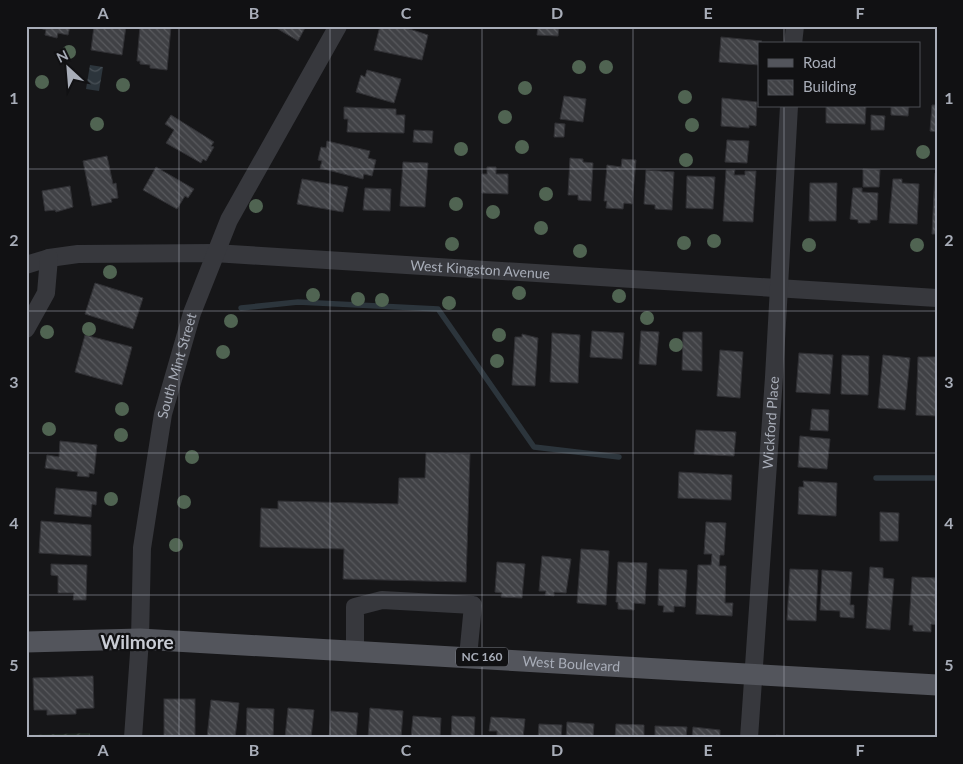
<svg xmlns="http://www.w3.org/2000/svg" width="963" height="764" font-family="Lato,sans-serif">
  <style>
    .garden { fill: url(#garden-furrows) }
    .water { fill: url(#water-waves) }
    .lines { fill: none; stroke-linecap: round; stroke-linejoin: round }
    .stream { stroke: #2c353c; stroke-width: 5.5 }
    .building { fill: url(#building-back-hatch); stroke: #303034 }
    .minor { stroke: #37383d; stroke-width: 18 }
    .major { stroke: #53555c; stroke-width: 21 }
    .tree { fill: #506452 }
    .grid { fill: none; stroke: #a8adb8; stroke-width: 1; stroke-opacity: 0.55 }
    .labels { text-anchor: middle; stroke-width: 4.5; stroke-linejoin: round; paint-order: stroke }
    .shield { fill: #111113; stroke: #7b7e86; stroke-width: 1 }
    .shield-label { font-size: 12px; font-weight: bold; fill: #a8adb8 }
    .street-label { font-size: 14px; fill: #a8adb8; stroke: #111113 }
    .district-label { font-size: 19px; font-weight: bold; fill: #c9ccd4; stroke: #111113 }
    .neatline { fill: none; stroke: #a8adb8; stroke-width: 2 }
    .grid-label { font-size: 16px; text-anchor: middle; font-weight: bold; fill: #a8adb8 }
  </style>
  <defs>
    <pattern id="garden-furrows" width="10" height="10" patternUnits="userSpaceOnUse" patternTransform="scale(1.25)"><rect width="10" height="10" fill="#1e261f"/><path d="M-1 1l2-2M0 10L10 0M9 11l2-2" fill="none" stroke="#3c433d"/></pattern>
    <pattern id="water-waves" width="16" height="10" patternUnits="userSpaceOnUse" patternTransform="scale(1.25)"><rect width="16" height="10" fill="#2c353c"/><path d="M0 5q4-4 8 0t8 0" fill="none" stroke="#485056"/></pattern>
    <pattern id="building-back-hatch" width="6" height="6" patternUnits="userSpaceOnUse" patternTransform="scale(1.25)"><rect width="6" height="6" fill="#404145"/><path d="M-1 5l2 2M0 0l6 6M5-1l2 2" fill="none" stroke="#595a5e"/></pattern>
  </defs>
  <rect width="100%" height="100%" fill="#161618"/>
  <path class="garden" d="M90 733V738H26V735Z"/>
  <path class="water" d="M90 65 103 67 99 91 86 89Z"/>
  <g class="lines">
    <g class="stream">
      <path d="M241 308 298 302 438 309 534 447 619 457"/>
      <path d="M876 478H937"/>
    </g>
  </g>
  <g class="building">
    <path d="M33 26H70L68 35 58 33 57 38 45 35 46 30Z"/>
    <path d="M94 26H126L122 55 91 50Z"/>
    <path d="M140 26H171L167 70 150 68V65L140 64V61H137Z"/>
    <path d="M273 26H306L298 41Z"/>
    <path d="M380 26H400L428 35 422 60 374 50Z"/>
    <path d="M538 26H559L558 36 537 35Z"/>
    <path d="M721 37 762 41 759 44V65L719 62Z"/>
    <path d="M367 70 401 79 394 103 356 92 361 75 365 77Z"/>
    <path d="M564 96 586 99 583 122 560 119Z"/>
    <path d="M722 98 757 102 756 126 749 125V128L721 126Z"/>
    <path d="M932 105H937V132L930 131Z"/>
    <path d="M826 106H866L865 124 826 123Z"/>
    <path d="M891 106H909L908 116 891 115Z"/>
    <path d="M344 107 396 109V115H405L404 133 347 132 348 119H344Z"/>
    <path d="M171 115 214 142 211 146 214 147 206 161 203 159 201 163 166 143 174 130 165 124Z"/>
    <path d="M871 115 885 116 884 130H871Z"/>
    <path d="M555 123 565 124 564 137H554Z"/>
    <path d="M414 130 433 131 432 143 413 142Z"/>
    <path d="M727 140 749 141 747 163 725 162Z"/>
    <path d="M327 141 370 151 368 158 376 160 372 176 364 174 363 179 320 168 322 161 318 160 321 147 326 148Z"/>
    <path d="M107 156 113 184 116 183 118 198 111 199 112 202 92 206 83 161Z"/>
    <path d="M570 158 583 159V162L593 163 591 201 578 200V195H568Z"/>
    <path d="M622 159 636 160 632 204 624 203 623 209 606 208 607 201H604L607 165 621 167Z"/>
    <path d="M403 162 428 163 425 207 400 206Z"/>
    <path d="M156 167 194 189 188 198 185 196 177 209 143 190Z"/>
    <path d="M487 167H496V174H508V194L482 193V174H487Z"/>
    <path d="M863 169 880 170 879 187H863Z"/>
    <path d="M646 170 674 172 672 210 655 209V205L644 204Z"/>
    <path d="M726 170H735L734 175H745V171H756L753 222 723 221Z"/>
    <path d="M935 173H937V234H932Z"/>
    <path d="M687 176 715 177 713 209 686 208Z"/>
    <path d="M302 179 348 187 343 212 297 204Z"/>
    <path d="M893 179H902V183L919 184 917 224 889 223Z"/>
    <path d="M810 183H837L836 221H809Z"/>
    <path d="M70 186 73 207 56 212 55 210 45 211 42 191Z"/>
    <path d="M365 188 391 189 390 211 363 210Z"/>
    <path d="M853 188H862V192L878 193 877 220H870V223H858V220L850 219Z"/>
    <path d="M95 283 143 298 133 329 85 314Z"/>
    <path d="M592 331 624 333 622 359 590 357Z"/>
    <path d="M641 331 659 332 656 365 639 364Z"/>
    <path d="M683 332H702V371L682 370Z"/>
    <path d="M552 333 580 335 578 383 550 382Z"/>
    <path d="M522 334 538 338 535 386 512 385 515 337H522Z"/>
    <path d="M85 335 132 347 122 385 75 372Z"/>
    <path d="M720 350 743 352 740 398 717 396Z"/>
    <path d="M799 353 833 355 830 394 796 392Z"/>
    <path d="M842 355 869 356 868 395 841 394Z"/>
    <path d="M883 355 910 358 905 410 878 408Z"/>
    <path d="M918 357H937V416L916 415Z"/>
    <path d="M812 409 829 410 828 431 810 430Z"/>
    <path d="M696 430 736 432 734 456 694 454Z"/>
    <path d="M800 436 830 439 827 469 798 467Z"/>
    <path d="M60 441 97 445 94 474 89 473V477L77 476 78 472 45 468 47 455 59 457Z"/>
    <path d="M426 453 470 454 466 582 343 579 344 549 260 547 261 508 278 509V501L398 504 399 478H425Z"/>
    <path d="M679 472 732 475 731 500 678 498Z"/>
    <path d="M803 481 837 483 836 516 798 514 799 487H804Z"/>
    <path d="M56 488 97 492 96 505 92 504 91 517 54 514Z"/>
    <path d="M880 512 899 513 898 541H880Z"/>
    <path d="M41 521 91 525V556L39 553Z"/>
    <path d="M706 522 726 523 724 555H720L719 566H726L725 603H733L732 616 696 614 698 565H711L712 554H704Z"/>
    <path d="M581 549 609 551 606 605 577 603Z"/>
    <path d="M542 556 571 559 566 593 554 592V596L545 595 546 591H539Z"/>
    <path d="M497 562 525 564 522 598 501 597 502 593 495 592Z"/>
    <path d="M618 562 647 563 645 604 634 603V610L618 609V602H616Z"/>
    <path d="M51 564 87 565 86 600H73L74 593H58V576L51 575Z"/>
    <path d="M870 567 883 568V578L894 579 890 630 866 628Z"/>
    <path d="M659 569 687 570 685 607 674 606V612H663L664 606 658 605Z"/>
    <path d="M790 569 818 570 816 621 787 620Z"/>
    <path d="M822 570 852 572 850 605H854V618L840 617V611L820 610Z"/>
    <path d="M912 577 937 578V625L931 624V632L913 631V625H909Z"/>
    <path d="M93 676 94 708 76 709V714L47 715V710H34L33 678Z"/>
    <rect x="164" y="699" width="31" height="39"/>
    <path d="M211 700 239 703 235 738H207Z"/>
    <path d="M247 708 274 709 273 738H246Z"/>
    <path d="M288 708 314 710 311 738H285Z"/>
    <path d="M370 708 403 711 401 738H368Z"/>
    <path d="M331 711 358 713 356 738H329Z"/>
    <path d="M413 716 441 718 440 738H411Z"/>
    <path d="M452 716 475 717 474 738H451Z"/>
    <path d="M491 717 525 719 523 738H497V731H489Z"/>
    <path d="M567 722 594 724 593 738H566Z"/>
    <path d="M539 724 562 725 561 738H538Z"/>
    <path d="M616 724 644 725V738H615Z"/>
    <path d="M655 726 687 727 686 738H655Z"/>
    <path d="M693 727 720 730V738H692Z"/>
    <path d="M776 735 801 737V738H776Z"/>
  </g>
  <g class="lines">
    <g class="minor">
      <path d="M793 44 795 26"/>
      <path id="s1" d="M26 265 49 258 78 254 214 253 937 298"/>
      <path d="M26 329 46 293 49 258"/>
      <path d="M355 651V607L382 600 473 605 468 657"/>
      <path id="s2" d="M133 738 140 639 142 548 163 414 192 313 229 220 338 26"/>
      <path id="s3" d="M749 738 774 377 789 106"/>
    </g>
    <path class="major" id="s4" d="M26 642 140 639 937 685"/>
  </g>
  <g class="tree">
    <circle cx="69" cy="52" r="7"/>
    <circle cx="579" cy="67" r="7"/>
    <circle cx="606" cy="67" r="7"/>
    <circle cx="42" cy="82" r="7"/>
    <circle cx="123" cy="85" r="7"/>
    <circle cx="525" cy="88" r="7"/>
    <circle cx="685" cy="97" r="7"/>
    <circle cx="505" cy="117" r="7"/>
    <circle cx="97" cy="124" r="7"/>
    <circle cx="692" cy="125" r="7"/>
    <circle cx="522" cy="147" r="7"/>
    <circle cx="461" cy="149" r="7"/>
    <circle cx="923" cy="152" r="7"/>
    <circle cx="686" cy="160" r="7"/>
    <circle cx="546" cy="194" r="7"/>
    <circle cx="456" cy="204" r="7"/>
    <circle cx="256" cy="206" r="7"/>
    <circle cx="493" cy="212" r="7"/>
    <circle cx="541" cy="228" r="7"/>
    <circle cx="714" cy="241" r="7"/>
    <circle cx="684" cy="243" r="7"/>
    <circle cx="452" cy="244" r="7"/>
    <circle cx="809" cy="245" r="7"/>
    <circle cx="917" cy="245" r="7"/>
    <circle cx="580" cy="251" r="7"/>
    <circle cx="110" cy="272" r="7"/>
    <circle cx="519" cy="293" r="7"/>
    <circle cx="313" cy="295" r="7"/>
    <circle cx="619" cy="296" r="7"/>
    <circle cx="358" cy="299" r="7"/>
    <circle cx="382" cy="300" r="7"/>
    <circle cx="449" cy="303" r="7"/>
    <circle cx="647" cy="318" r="7"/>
    <circle cx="231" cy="321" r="7"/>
    <circle cx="89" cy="329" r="7"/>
    <circle cx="47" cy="332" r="7"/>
    <circle cx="499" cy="335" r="7"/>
    <circle cx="676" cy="345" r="7"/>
    <circle cx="223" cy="352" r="7"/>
    <circle cx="497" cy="361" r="7"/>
    <circle cx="122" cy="409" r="7"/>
    <circle cx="49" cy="429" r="7"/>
    <circle cx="121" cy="435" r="7"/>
    <circle cx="192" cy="457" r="7"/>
    <circle cx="111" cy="499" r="7"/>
    <circle cx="184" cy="502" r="7"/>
    <circle cx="176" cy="545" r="7"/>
  </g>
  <path class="grid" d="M179 26V738M330 26V738M482 26V738M633 26V738M784 26V44M784 106V738M26 169H937M26 311H937M26 453H937M26 595H937"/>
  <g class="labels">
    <rect class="shield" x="456" y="647.5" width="52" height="19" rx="4"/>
    <g class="shield-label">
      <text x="482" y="661">NC 160</text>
    </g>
    <g class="street-label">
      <text dy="5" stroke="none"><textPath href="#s1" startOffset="456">West Kingston Avenue</textPath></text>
      <text dy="5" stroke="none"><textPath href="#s2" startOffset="376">South Mint Street</textPath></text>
      <text dy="5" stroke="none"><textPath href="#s3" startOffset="316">Wickford Place</textPath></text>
      <text dy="5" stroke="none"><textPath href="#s4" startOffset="546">West Boulevard</textPath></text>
    </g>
    <g class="district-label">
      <text x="137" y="649">Wilmore</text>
    </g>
  </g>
  <rect width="963" height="764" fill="none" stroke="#111113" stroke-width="55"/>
  <rect x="758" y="42" width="162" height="65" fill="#111113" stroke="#4d4f55"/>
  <rect x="768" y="59" width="25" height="8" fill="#53555c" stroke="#4d4f55"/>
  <text x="803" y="68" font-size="15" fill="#a8adb8">Road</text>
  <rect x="768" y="80" width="25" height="15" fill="url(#building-back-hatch)" stroke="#4d4f55"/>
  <text x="803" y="92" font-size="15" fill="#a8adb8">Building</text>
  <g transform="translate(68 68) rotate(334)" stroke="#111113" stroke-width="4" paint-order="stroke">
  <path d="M0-4L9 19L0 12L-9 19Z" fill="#a8adb8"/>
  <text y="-8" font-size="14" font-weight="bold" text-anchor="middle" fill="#a8adb8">N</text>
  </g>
  <rect x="28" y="28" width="908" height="708" class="neatline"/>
  <g class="grid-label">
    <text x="103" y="19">A</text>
    <text x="254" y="19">B</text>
    <text x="406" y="19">C</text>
    <text x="557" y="19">D</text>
    <text x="708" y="19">E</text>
    <text x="860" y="19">F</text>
    <text x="14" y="104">1</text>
    <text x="949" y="104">1</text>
    <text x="14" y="246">2</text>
    <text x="949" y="246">2</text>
    <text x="14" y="388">3</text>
    <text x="949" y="388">3</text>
    <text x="14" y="529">4</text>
    <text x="949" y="529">4</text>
    <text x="14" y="671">5</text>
    <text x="949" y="671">5</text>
    <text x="103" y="756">A</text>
    <text x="254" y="756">B</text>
    <text x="406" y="756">C</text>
    <text x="557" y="756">D</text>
    <text x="708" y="756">E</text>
    <text x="860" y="756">F</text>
  </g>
</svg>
